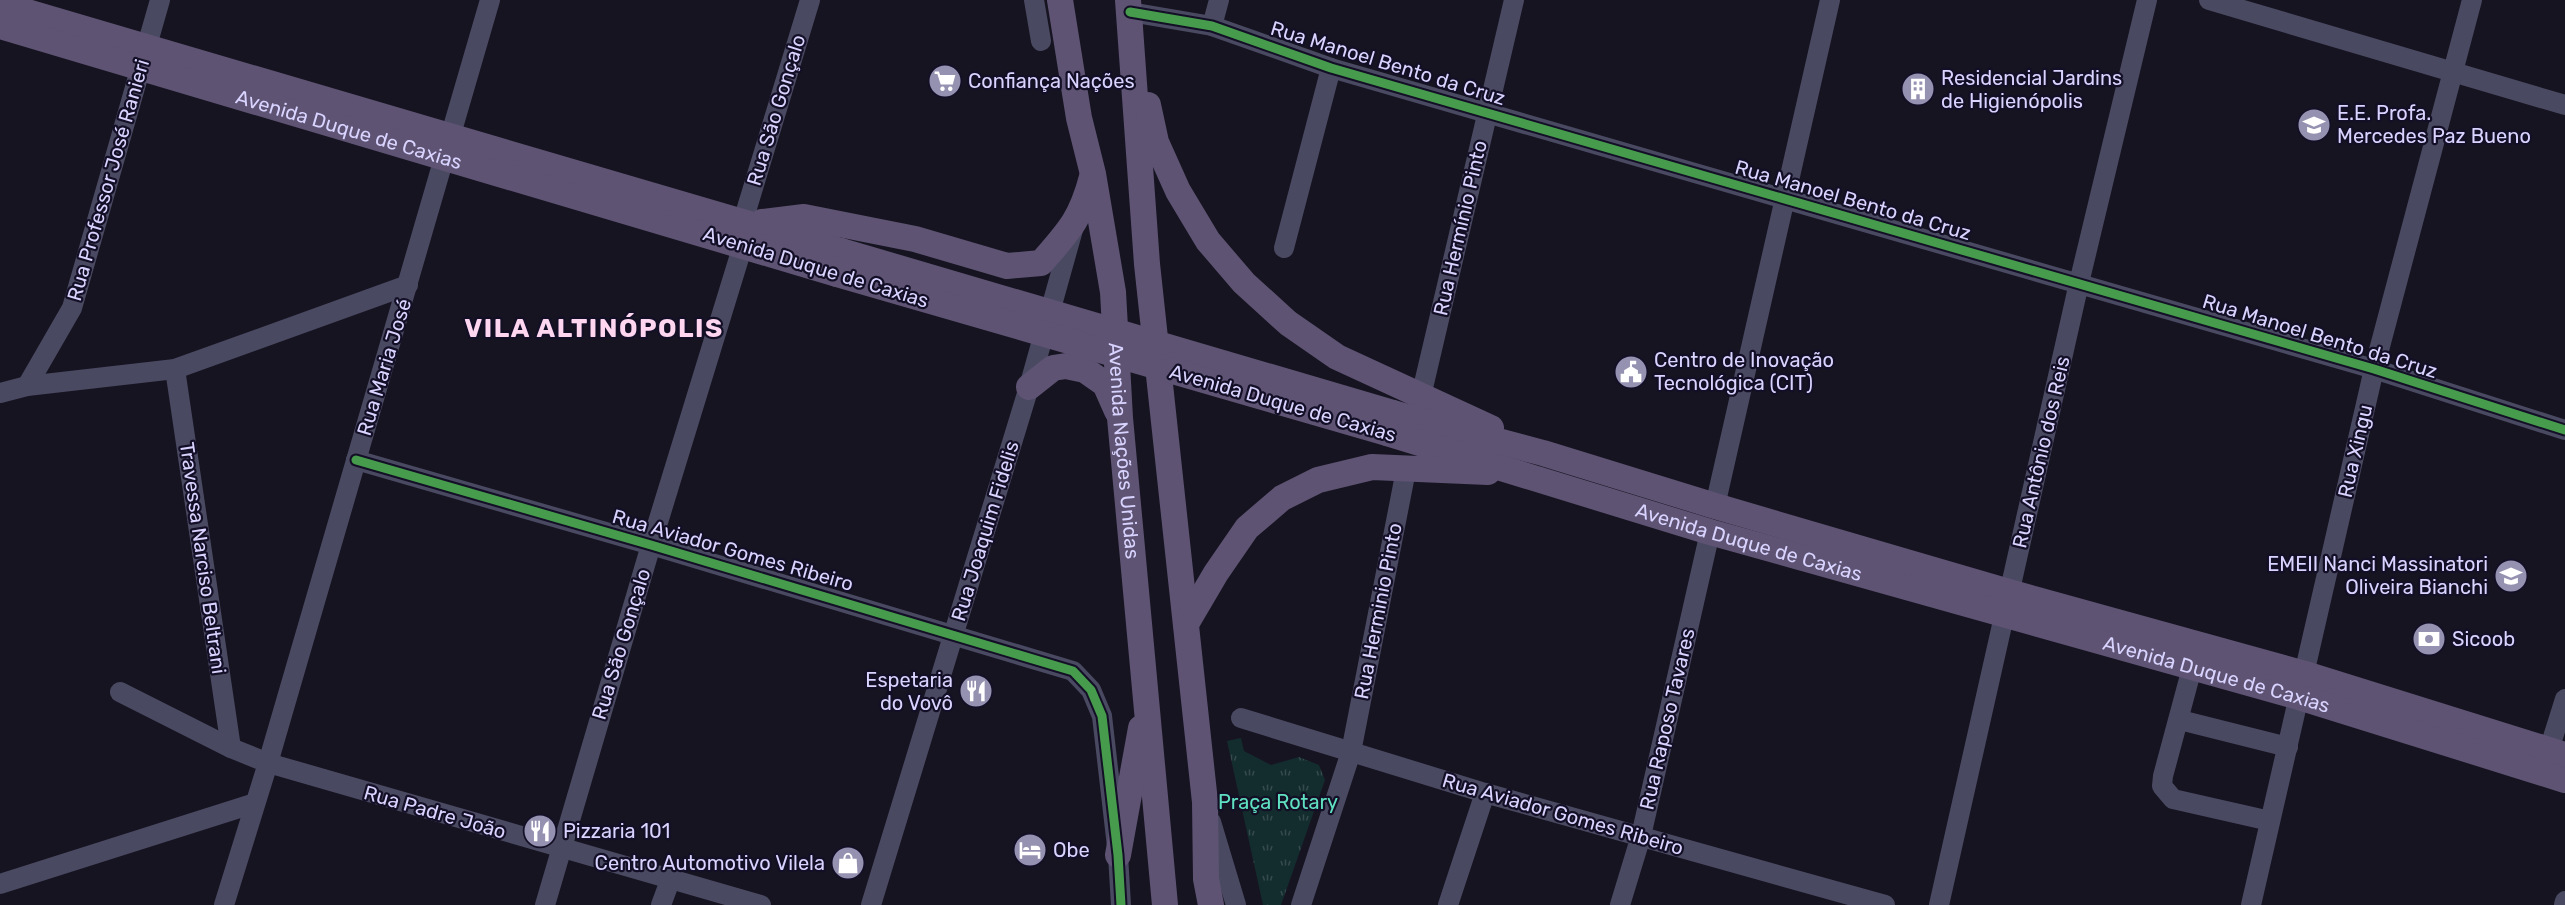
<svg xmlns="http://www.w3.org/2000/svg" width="2565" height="905" font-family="Rubik,sans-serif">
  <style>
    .park { fill: url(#park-tufts) }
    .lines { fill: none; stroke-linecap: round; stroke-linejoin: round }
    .minor { stroke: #4a4962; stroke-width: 20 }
    .major { stroke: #5e5373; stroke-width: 26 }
    .major-bridge { stroke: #5e5373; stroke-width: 26 }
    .cycleway-casing { stroke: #130f26; stroke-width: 13 }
    .cycleway { stroke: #469c4c; stroke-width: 9 }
    .labels { text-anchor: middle; stroke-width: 4.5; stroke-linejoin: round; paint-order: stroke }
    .street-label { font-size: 20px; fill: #d9d4ff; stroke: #130f26 }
    .poi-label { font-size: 20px; fill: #d9d4ff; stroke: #130f26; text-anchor: start }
    .park-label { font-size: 20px; fill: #5fe0c0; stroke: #130f26 }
    .district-label { font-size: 26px; font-weight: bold; letter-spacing: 1.5px; fill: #ffd6f0; stroke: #130f26 }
  </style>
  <defs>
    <pattern id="park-tufts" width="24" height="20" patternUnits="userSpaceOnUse" patternTransform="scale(1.5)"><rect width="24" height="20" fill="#132c2d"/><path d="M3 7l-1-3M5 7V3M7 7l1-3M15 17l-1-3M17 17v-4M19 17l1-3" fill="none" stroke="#354a4c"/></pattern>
  </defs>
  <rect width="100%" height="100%" fill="#161421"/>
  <path class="park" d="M1241 738 1244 751 1271 765 1299 757 1319 765 1325 780 1281 905H1263L1227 741Z"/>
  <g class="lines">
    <g class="minor">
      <path d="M1034 0 1041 41"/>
      <path d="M2209 0 2565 105"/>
      <path d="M1130 12 1212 26 1331 68 2374 369 2565 430"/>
      <path d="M1212 26 1219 0"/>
      <path d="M743 221 810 0"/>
      <path d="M1284 248 1331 68"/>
      <path d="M175 369 231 748"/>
      <path d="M27 386 72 308 160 0"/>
      <path d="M0 393 27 386 175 369 408 285"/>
      <path d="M1418 409 1514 0"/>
      <path d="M356 460 651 545 1073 671 1091 690 1102 716 1118 855 1121 905"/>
      <path d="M1715 506 1830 0"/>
      <path d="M2192 668 2163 776 2162 786 2173 799 2270 821"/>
      <path d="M120 692 231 748 268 763 761 905"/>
      <path d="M1241 718 1485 793 1885 905"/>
      <path d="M2180 720 2288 747"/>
      <path d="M2549 750 2565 699"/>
      <path d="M1211 822 1236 905"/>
      <path d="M0 884 255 803"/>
      <path d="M224 905 268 763 490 0"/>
      <path d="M545 905 651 545 743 245"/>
      <path d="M661 905 671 878"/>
      <path d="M871 905 1029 387 1074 226"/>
      <path d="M1301 905 1351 752 1406 470"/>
      <path d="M1448 905 1485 793"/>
      <path d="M1620 905 1641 836 1710 532"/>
      <path d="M1939 905 2079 283 2147 0"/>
      <path d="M2251 905 2374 369 2472 0"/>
      <path d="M2564 905 2565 901"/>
    </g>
    <g class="major">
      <path id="s1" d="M1060 0 1079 118 1093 174 1113 292 1120 418 1165 905"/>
      <path d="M1128 0 1147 264 1205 802 1206 879 1211 905"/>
      <path d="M0 4 841 251"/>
      <path id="s2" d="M0 26 837 274"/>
      <path d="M1148 105 1156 142 1178 191 1208 241 1244 283 1288 323 1337 357 1491 428"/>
      <path d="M762 222 804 217 915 239 1007 266 1041 263C1069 231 1081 219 1092 177"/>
      <path d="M1029 387 1053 368 1066 366 1085 370 1105 384 1117 411"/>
      <path d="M1393 413 1543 453 1715 506 2009 592 2305 674 2565 755"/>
      <path id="s3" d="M1387 433 1710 532 2299 697 2565 780"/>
      <path d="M1186 624 1216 573 1247 528 1282 498 1318 480 1372 467 1488 472"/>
      <path d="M1118 855 1141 728"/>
    </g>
    <g class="major-bridge">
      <path d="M841 251 1393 413"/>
      <path d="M837 274 1387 433"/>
    </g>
    <g class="cycleway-casing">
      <g id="cycleway">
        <path d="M1130 12 1212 26 1331 68 2374 369 2565 430"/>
        <path d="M356 460 651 545 1073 671 1091 690 1102 716 1118 855 1121 905"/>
      </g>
    </g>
    <use href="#cycleway" class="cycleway"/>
  </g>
  <defs>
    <g id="supermarket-disc" transform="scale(1.725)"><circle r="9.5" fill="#9591b1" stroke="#130f26"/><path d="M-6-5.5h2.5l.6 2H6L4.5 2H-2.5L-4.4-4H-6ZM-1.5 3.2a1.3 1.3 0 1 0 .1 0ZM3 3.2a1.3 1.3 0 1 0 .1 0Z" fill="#fff"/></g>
    <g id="building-disc" transform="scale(1.725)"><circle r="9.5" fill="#9591b1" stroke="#130f26"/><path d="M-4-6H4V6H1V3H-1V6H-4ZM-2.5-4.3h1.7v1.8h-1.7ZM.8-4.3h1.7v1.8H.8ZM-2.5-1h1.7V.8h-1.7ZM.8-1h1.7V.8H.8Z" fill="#fff"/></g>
    <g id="school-disc" transform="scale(1.725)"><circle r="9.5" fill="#9591b1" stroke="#130f26"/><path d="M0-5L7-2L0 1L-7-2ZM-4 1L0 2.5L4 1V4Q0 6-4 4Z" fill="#fff"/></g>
    <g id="civic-disc" transform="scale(1.725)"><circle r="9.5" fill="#9591b1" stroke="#130f26"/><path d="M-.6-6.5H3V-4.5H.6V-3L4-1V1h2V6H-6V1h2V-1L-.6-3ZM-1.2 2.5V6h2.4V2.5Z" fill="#fff"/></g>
    <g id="bank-disc" transform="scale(1.725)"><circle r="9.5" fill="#9591b1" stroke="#130f26"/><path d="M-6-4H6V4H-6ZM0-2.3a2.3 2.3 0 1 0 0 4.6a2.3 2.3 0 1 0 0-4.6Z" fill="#fff"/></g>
    <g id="restaurant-disc" transform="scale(1.725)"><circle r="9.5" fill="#9591b1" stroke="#130f26"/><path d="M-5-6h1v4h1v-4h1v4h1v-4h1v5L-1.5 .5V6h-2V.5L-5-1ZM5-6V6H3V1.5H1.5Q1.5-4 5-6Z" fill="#fff"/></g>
    <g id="hotel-disc" transform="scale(1.725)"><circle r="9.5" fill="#9591b1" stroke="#130f26"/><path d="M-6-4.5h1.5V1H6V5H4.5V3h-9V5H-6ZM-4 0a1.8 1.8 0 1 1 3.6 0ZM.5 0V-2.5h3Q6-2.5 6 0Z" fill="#fff"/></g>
    <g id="shop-disc" transform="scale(1.725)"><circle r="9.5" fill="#9591b1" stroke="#130f26"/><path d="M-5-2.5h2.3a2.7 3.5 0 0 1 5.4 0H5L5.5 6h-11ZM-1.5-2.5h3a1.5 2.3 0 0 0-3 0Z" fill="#fff"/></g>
  </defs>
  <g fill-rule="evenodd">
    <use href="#supermarket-disc" x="945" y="81"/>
    <use href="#building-disc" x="1918" y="89"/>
    <use href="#school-disc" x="2314" y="125"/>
    <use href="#civic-disc" x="1631" y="372"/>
    <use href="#school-disc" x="2511" y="576"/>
    <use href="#bank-disc" x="2429" y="639"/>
    <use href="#restaurant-disc" x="976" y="691"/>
    <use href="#restaurant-disc" x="540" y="831"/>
    <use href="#hotel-disc" x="1030" y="850"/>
    <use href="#shop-disc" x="848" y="863"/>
  </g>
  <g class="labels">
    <g class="street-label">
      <text transform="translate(1388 63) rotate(17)" y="7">Rua Manoel Bento da Cruz</text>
      <text transform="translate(776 110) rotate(-73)" y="7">Rua São Gonçalo</text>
      <text dy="7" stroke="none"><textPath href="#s2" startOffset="364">Avenida Duque de Caxias</textPath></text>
      <text transform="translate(108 180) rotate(-74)" y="7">Rua Professor José Ranieri</text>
      <text transform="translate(1853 200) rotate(16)" y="7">Rua Manoel Bento da Cruz</text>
      <text transform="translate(1460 228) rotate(-77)" y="7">Rua Hermínio Pinto</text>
      <text transform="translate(816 267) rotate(17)" y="7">Avenida Duque de Caxias</text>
      <text transform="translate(2320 336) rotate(17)" y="7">Rua Manoel Bento da Cruz</text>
      <text transform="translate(384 367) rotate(-73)" y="7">Rua Maria José</text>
      <text transform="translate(1283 403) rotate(16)" y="7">Avenida Duque de Caxias</text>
      <text dy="7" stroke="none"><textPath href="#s1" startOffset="456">Avenida Nações Unidas</textPath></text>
      <text transform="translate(2355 451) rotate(-77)" y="7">Rua Xingu</text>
      <text transform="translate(2041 452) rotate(-77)" y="7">Rua Antônio dos Reis</text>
      <text transform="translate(985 531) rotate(-73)" y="7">Rua Joaquim Fidelis</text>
      <text dy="7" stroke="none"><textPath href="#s3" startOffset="378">Avenida Duque de Caxias</textPath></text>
      <text transform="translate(733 550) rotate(16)" y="7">Rua Aviador Gomes Ribeiro</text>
      <text transform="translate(203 558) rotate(82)" y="7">Travessa Narciso Beltrani</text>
      <text transform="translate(1378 611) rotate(-79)" y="7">Rua Herminio Pinto</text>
      <text transform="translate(621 644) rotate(-73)" y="7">Rua São Gonçalo</text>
      <text dy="7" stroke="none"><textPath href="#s3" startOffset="864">Avenida Duque de Caxias</textPath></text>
      <text transform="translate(1667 719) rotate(-77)" y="7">Rua Raposo Tavares</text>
      <text transform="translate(435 812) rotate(16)" y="7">Rua Padre João</text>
      <text transform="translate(1563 814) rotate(16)" y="7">Rua Aviador Gomes Ribeiro</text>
    </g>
    <g class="poi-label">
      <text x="1941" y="85">Residencial Jardins<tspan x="1941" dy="23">de Higienópolis</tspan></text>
      <text x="968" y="88">Confiança Nações</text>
      <text x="2337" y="120">E.E. Profa.<tspan x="2337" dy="23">Mercedes Paz Bueno</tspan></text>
      <text x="1654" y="367">Centro de Inovação<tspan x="1654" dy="23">Tecnológica (CIT)</tspan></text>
      <text x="2488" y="571" text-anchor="end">EMEII Nanci Massinatori<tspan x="2488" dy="23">Oliveira Bianchi</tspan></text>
      <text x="2452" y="646">Sicoob</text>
      <text x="953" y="687" text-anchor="end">Espetaria<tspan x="953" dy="23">do Vovô</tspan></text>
      <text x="563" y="838">Pizzaria 101</text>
      <text x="1053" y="857">Obe</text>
      <text x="825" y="870" text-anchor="end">Centro Automotivo Vilela</text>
    </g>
    <g class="park-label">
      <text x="1278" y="809">Praça Rotary</text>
    </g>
    <g class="district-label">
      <text x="594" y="337">VILA ALTINÓPOLIS</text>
    </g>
  </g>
</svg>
